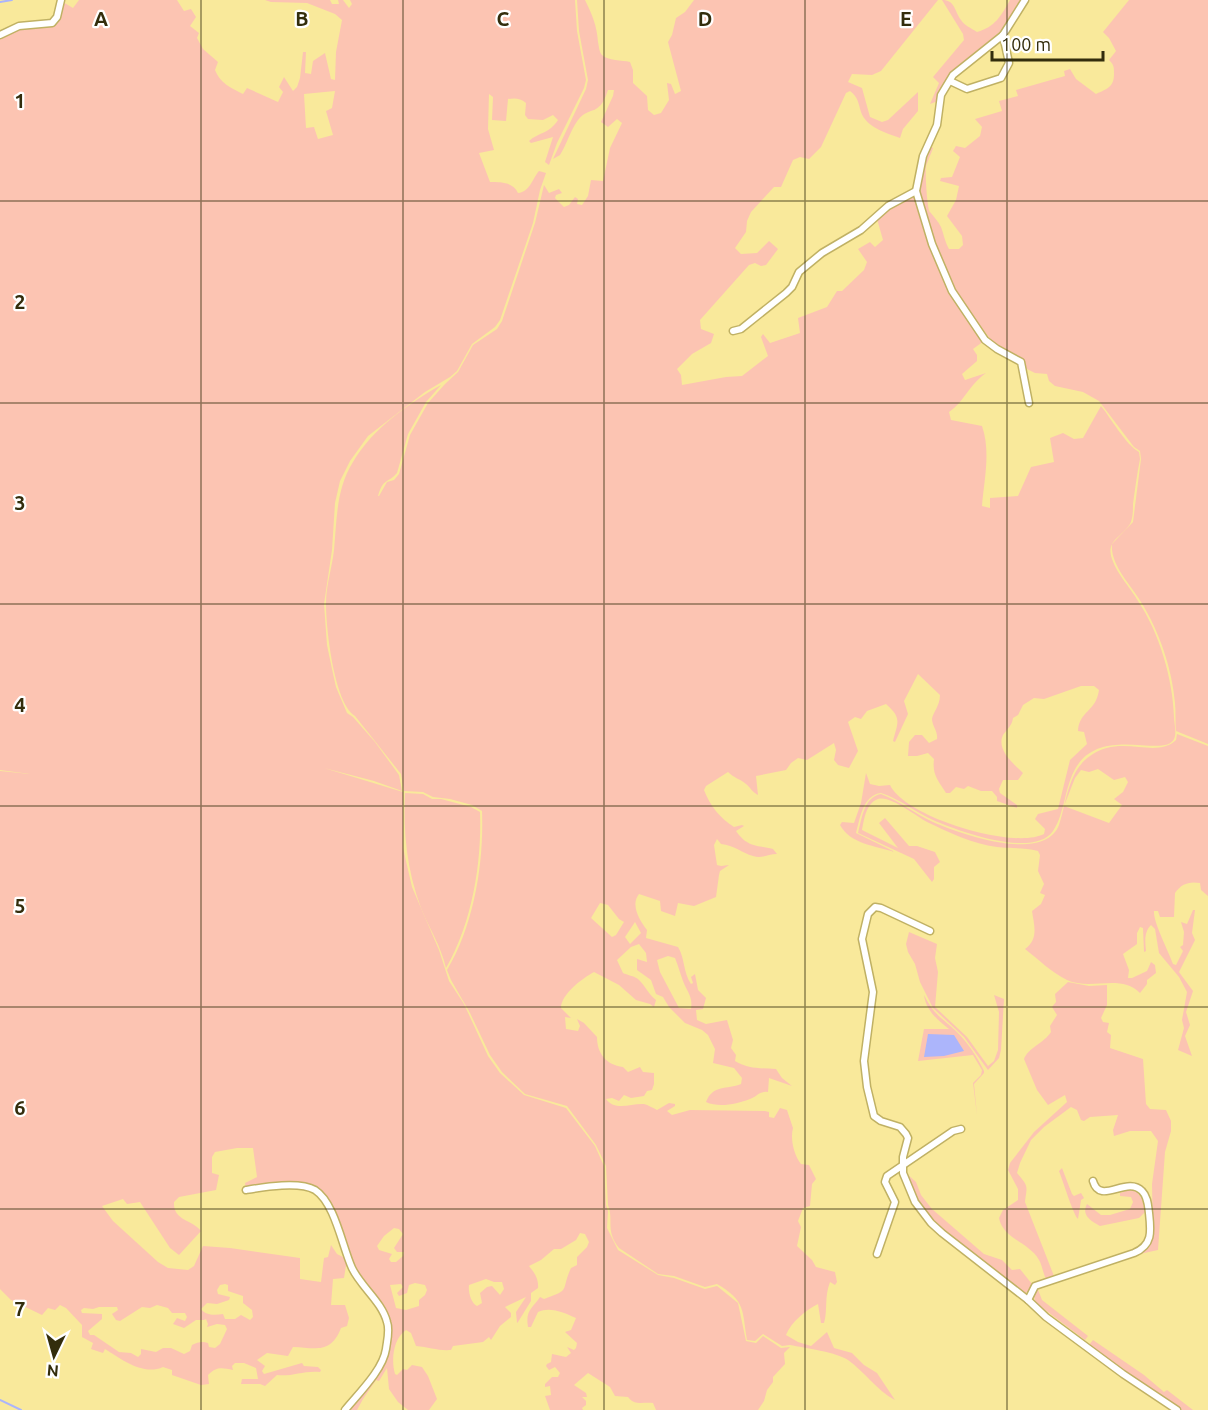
<svg xmlns="http://www.w3.org/2000/svg" width="1208" height="1410" font-family="Ubuntu,sans-serif">
  <style>
    .green { fill: #fcc4b2; fill-rule: evenodd }
    .water { fill: #acb5fb }
    .lines { fill: none; stroke-linecap: round; stroke-linejoin: round }
    .stream { stroke: #acb5fb; stroke-width: 2 }
    .minor-casing { stroke: #c0b164; stroke-width: 9 }
    .minor { stroke: #fff; stroke-width: 6 }
    .grid { fill: none; stroke: #332d0c; stroke-width: 1.5; stroke-opacity: 0.55 }
    .grid-label { font-size: 20px; text-anchor: middle; font-weight: bold; fill: #332d0c; stroke: #fff; stroke-width: 4.5; stroke-linejoin: round; paint-order: stroke }
  </style>
  <rect width="100%" height="100%" fill="#f9e99b"/>
  <g class="green">
    <path d="M79 0H177L184 11 191 9 196 17 190 26 199 33 197 38 203 49 218 62 215 70C220 83 231 88 243 94L247 88 278 102 283 92 279 87 284 77 293 91 297 87 300 78 303 52H306L305 73 311 74 313 61 325 53 331 79 335 80 336 52 342 20 335 14 307 3 271 2 265 0H330L332 4H339L338 0H343L349 8 352 4 350 0H575L577 31 586 80 584 88 557 143 549 165 545 162 553 137 531 143 529 141C539 132 549 134 558 120L553 115 543 120 528 119 525 115 526 103C520 98 515 98 508 99L506 121 492 120 493 97 489 94 488 129 494 150 479 153 490 182C501 182 513 182 518 193 530 192 532 179 539 171L546 173 540 190 533 223 500 320 495 327 472 344 457 371 450 377 425 392 368 436 350 461 340 481 335 503 332 550 324 604 327 645 332 669 336 687 347 713 353 717 375 742 399 775 402 791 374 781 324 768 403 792V848L412 887 439 950 449 981 464 1004 488 1056 500 1073 524 1095 566 1108 595 1146 604 1166 606 1205 608 1211 607 1228 618 1250 658 1275 674 1278 705 1289 717 1286 738 1303 746 1341 756 1343 763 1336 781 1348 790 1347 784 1353 785 1364 773 1377V1382L767 1390 764 1401 758 1410H656L653 1403C642 1402 635 1406 628 1397L615 1396 610 1387 588 1373 574 1385 586 1393 587 1397H582L586 1401V1405L582 1408 583 1410H550L545 1396 551 1395 550 1386 545 1387V1384L552 1377H558L560 1373 555 1367 549 1370 546 1366 547 1364 551 1362 552 1354 566 1357 571 1353 567 1347 574 1350 576 1348 577 1343 565 1332 571 1330 576 1318C565 1313 550 1306 538 1312L531 1327H528C525 1310 533 1308 540 1297L544 1299C572 1289 560 1292 571 1268L577 1265V1257L587 1247 589 1242 585 1234 580 1233 576 1240 561 1249H554L541 1260 529 1266C534 1272 539 1279 538 1288L531 1293V1301L518 1322 517 1323 516 1312 526 1297 505 1307 511 1313V1317L500 1326 491 1340 489 1337 483 1342 453 1346 451 1350C438 1351 429 1347 416 1346L411 1333 406 1330C393 1339 391 1360 395 1374L397 1375 403 1369 407 1370 412 1365 422 1367 428 1376 437 1399 429 1410H408L398 1402 389 1389 387 1368 379 1381 376 1380 363 1399 357 1410H347L383 1365 388 1321 357 1276 326 1199 303 1185 246 1189 245 1183 257 1177 253 1148H237L215 1152 212 1157V1173L219 1175 216 1190 179 1197 174 1202C173 1221 192 1219 201 1231L179 1255 170 1248 140 1202 127 1204 123 1199 102 1206 113 1221 158 1262 168 1268 188 1270 194 1266 203 1246 230 1248 300 1258V1279L321 1282 324 1258 328 1257 331 1245 337 1254 347 1259 344 1278 333 1279 331 1305H345L349 1318 347 1326 341 1328C331 1354 316 1348 293 1347L288 1356 267 1353 257 1360 265 1366 262 1371 264 1374 302 1363 304 1366 318 1367 321 1370 320 1372C305 1370 291 1377 277 1375L265 1386 260 1384H241L242 1379H258L256 1368 244 1363H235L232 1366 233 1370C222 1368 217 1366 208 1375L209 1384 201 1385 172 1375V1370L163 1367C143 1376 121 1359 105 1349L103 1353 91 1349 93 1343 82 1337V1325L66 1308 60 1305 55 1310 48 1308 42 1315 11 1300 0 1289V771L30 774 0 770V37L21 28 55 24 60 18 63 2 73 8ZM335 91 332 108 326 111 333 135 318 139 314 127 306 128 304 94ZM394 1228 399 1229 403 1234 394 1248 397 1252H404L403 1256 396 1262H391L389 1259 392 1254 379 1250 377 1246 384 1236ZM486 1279 494 1282H502L504 1289 500 1295 492 1286 487 1287 480 1293 482 1303 477 1306C471 1303 468 1292 469 1285ZM415 1283 425 1285 427 1290 425 1295 419 1300V1306L406 1310 396 1308 390 1285 401 1284 403 1287 397 1293 399 1296 407 1293 409 1285ZM225 1284 228 1285V1291L243 1296V1303L252 1310 253 1317 250 1320 241 1315 235 1319H225L223 1314C215 1315 206 1316 201 1309L207 1303 217 1304 229 1300 230 1297 218 1294 217 1290 220 1285ZM157 1305 168 1308 172 1313H185L187 1317 185 1321 177 1318 173 1324 184 1328 196 1320H204L206 1319 208 1324 207 1327 217 1324 225 1325 227 1329 220 1344 215 1348 209 1347 208 1343C202 1341 198 1342 192 1345L190 1351 184 1354 171 1348H163L156 1352 141 1349V1354L138 1357 131 1353 119 1352 94 1335H90L88 1331 102 1319V1314L82 1313 81 1310 84 1308 93 1309 99 1307H117L118 1310 112 1314 116 1320 120 1321 142 1307 150 1308Z"/>
    <path d="M577 0H585C592 14 597 26 598 42 599 46 599 52 602 55 608 61 622 60 630 62L633 70V83L647 96 648 110 654 115 661 113 669 100 667 83 671 84 675 94 681 91 668 42 672 35 676 18 685 12 694 0H938L881 71 872 75 852 74 848 82 862 88 870 117 882 122 888 120 918 92V111L903 129 900 138C886 133 866 127 861 112 858 102 858 97 850 91L846 93 821 147 809 159 800 157 793 160 781 187H774L751 212 747 221 746 232 735 248 741 254 757 253 769 241 778 249 766 265 761 266 755 263 749 265 700 320 701 329 714 334 711 343 692 354 677 369 681 375 682 385 726 377 742 376 768 356 761 337 763 334 770 343 800 333 798 318 827 307 837 291H842L864 270 867 262 858 249 870 242 875 247 883 240 877 219 897 204 916 196 938 263 984 341 973 349 977 355V361L962 374 965 380 986 373C969 385 964 402 949 412L951 420 982 426C991 452 984 480 982 506L990 508V498L1018 496 1031 467 1054 462 1050 438 1063 433 1074 439 1083 438 1101 406C1111 418 1125 444 1139 452L1140 459C1137 474 1135 489 1133 504 1133 509 1133 516 1131 522 1124 537 1105 539 1112 559 1117 574 1130 587 1138 601 1159 632 1173 679 1174 717 1174 723 1177 733 1174 739 1165 758 1106 727 1079 763 1064 783 1066 812 1053 831 1034 859 958 831 933 820 915 812 900 799 881 793 863 795 860 818 856 833L895 852C876 846 850 844 840 825L842 822 854 823 861 803 866 773 870 784 879 786 890 785C905 817 1013 850 1044 834L1045 829 1035 819 1038 814 1058 809 1070 760 1087 744 1084 732 1078 731C1079 711 1096 712 1099 690L1094 686H1081L1044 699 1034 698 1023 705 1018 715 1013 718C1012 726 1007 729 1003 735 996 750 1014 764 1023 773L1018 780H1003L999 789 1000 793 1017 805V808L997 801V797L992 791H981L968 786 964 789 956 787 950 793H946C938 780 932 775 934 759L928 753 917 756H908L909 742 915 735H922L929 743 937 739C938 731 932 726 932 719 932 714 940 706 940 695L918 674 904 701 908 714 895 742 893 741C898 722 902 718 886 704L867 711 861 719 855 717 848 722 858 751 849 768 838 765 834 760 836 750 834 743 807 760 798 758 791 763 786 770 756 776 758 795C752 792 751 788 746 784 740 779 734 778 728 772L706 786 704 790C710 806 720 818 734 827L742 825 744 826 736 831C748 848 757 845 773 849L777 854C768 854 762 859 753 856 742 853 734 845 721 844L717 839 714 845 717 865 721 866 729 865 720 871 719 875 716 897 694 906 678 903 675 916 661 911 660 901 639 894C630 905 640 921 647 930L646 938 678 947C685 958 683 972 691 984L693 983 691 977 695 974 698 990 706 998 703 1009 696 1010 697 1020 706 1024 727 1020 733 1040 731 1048 736 1055 735 1061C748 1069 760 1068 776 1069L782 1078 792 1086 769 1078 768 1092C759 1091 758 1096 750 1099 737 1104 719 1108 706 1102 713 1084 727 1090 741 1084L742 1078 734 1068 713 1063 715 1049 708 1035 702 1030 685 1023 669 1007 663 997 656 994 651 980 637 970V959L647 962 646 953 639 944 631 947 617 960 623 973C627 975 634 976 638 979 645 985 648 994 656 1000L654 1007 650 1004 636 1000 619 985 594 972C583 978 561 994 561 1008L571 1018 565 1017 566 1029 578 1031 580 1026 577 1019 584 1023 597 1037C597 1053 606 1065 623 1067L628 1072 640 1067 643 1072 654 1073V1084L652 1090 647 1091 644 1096 631 1098 624 1095 619 1101 612 1098 606 1099C616 1112 631 1103 644 1104 648 1105 653 1108 657 1110L669 1103 675 1104V1106L667 1111 672 1115 690 1110 765 1111 769 1112V1117L774 1118 780 1108 787 1110 793 1128C790 1139 794 1155 801 1164L809 1165 816 1179 812 1184 810 1206 803 1208 798 1221 801 1227 797 1246 812 1260 816 1267 835 1272 837 1282 835 1285 830 1282C824 1298 828 1309 824 1323H821L818 1304C806 1310 791 1322 786 1335L798 1342 811 1346 827 1332 834 1348 852 1353 864 1365 877 1373 895 1400C876 1390 865 1372 848 1360 836 1352 805 1348 790 1345L782 1346 763 1334 755 1341 747 1340C742 1310 746 1301 717 1284L705 1287 674 1276 658 1274 619 1248C605 1230 614 1221 608 1205L606 1166 596 1145 567 1106 525 1094 502 1072 490 1055 470 1013 451 980 447 970C474 925 484 863 482 811L472 805 450 799 433 797 423 792 404 791 401 774 355 716C334 703 326 628 326 604 326 585 332 568 334 550 337 519 336 489 353 462 373 428 408 404 441 385L426 402 408 434 397 473C386 485 384 477 378 496H379L387 482 394 480 399 474 410 435 428 403 445 384 458 372 473 345 497 329 502 321 535 223 544 185 549 193 559 189 562 193 556 195 555 198 564 207 569 205 575 197 578 199 577 204 582 205 588 196 591 180 603 181 610 148 622 123 617 119 608 127 601 122 613 96 614 90H608C599 118 590 105 578 120 570 131 567 144 560 155L553 159 586 89 588 80 579 31ZM600 903 608 905 619 919 624 922 616 935 612 937 591 918ZM635 922 641 933 630 944 625 937ZM668 956 675 958C678 965 680 973 683 981 687 992 693 996 691 1009L679 1008 660 972 657 960Z"/>
    <path d="M942 0C955 0 954 10 961 20 964 25 971 28 977 32 995 27 1001 16 1010 0H1023L1002 34 952 74 938 101 930 104 939 83 933 77 964 40 963 34Z"/>
    <path d="M1129 0H1208V744L1176 731C1175 722 1176 712 1175 703 1172 668 1159 631 1141 602 1131 585 1110 565 1112 544L1133 522 1141 459 1140 451 1134 447 1099 401 1083 392 1055 386 1049 381 1047 374 1035 373 1025 368 1018 357 994 344 954 290 933 242 921 195 920 182 924 165 931 147 933 148C931 154 928 160 926 166 925 171 927 209 930 212 934 217 938 221 941 227 944 235 945 242 949 249H959L963 245 962 236 947 216 956 200 959 186 940 181 941 178 952 177 960 157 953 151 956 146 965 148 980 136 982 127 975 119 1002 111 999 101 1018 96 1016 90 1065 76 1064 71 1070 69 1076 79 1096 94C1107 89 1114 87 1114 74 1114 67 1114 65 1109 60L1116 51 1109 38 1103 32Z"/>
    <path d="M1177 734 1208 746V896L1201 890 1200 883C1189 881 1181 884 1175 893L1174 917H1160L1158 911H1154C1153 922 1168 950 1173 964L1176 965 1183 951 1180 947 1183 945 1184 932 1181 922 1187 924 1193 910H1195L1192 933 1195 940 1179 972 1193 991 1186 1012 1190 1025 1185 1036 1192 1056 1178 1050 1184 1028 1182 1020 1187 992 1179 977 1159 953 1155 929 1151 925C1144 932 1145 941 1146 951L1144 952 1143 928 1140 927 1137 933V944L1123 954 1129 970 1128 978H1132L1147 971 1151 962 1155 965 1156 973 1147 980V984L1140 993C1121 973 1091 991 1067 980 1052 973 1038 959 1025 949 1039 939 1034 925 1032 911L1041 904 1045 895 1040 893 1044 884 1038 871 1040 855 1038 851C1024 847 1010 849 997 847 973 844 948 832 927 822 916 816 890 795 878 799 866 803 864 820 862 830L898 848 879 823 885 818 909 846H917L935 852 940 862 934 867V879L932 882 914 859 858 833C862 818 864 797 881 794 900 801 915 814 933 822 960 834 1044 864 1059 825 1067 801 1068 771 1090 756 1122 733 1155 760 1176 740ZM1098 769 1114 780 1125 777 1128 782 1123 792 1114 799 1122 805 1109 823 1064 806 1075 778 1081 770 1089 772Z"/>
    <path d="M405 793 423 794 432 799H441L471 807 480 812C482 863 472 923 446 968 441 946 429 928 421 908 407 870 403 833 405 793Z"/>
    <path d="M909 932 937 944 935 958 938 972 935 1007 967 1037 988 1066 994 1061 998 1050 999 1012 994 995 1004 999 1001 1050 999 1058 988 1070 964 1037 933 1008 920 982 915 964 908 952 906 944Z"/>
    <path d="M1068 982 1089 986 1107 985V1005L1101 1018 1103 1022 1109 1023 1107 1032 1111 1035 1110 1048 1143 1059 1146 1104 1150 1109 1166 1110 1171 1121V1131L1165 1152 1158 1250 1135 1255 1148 1247 1153 1239 1152 1184 1158 1141 1151 1131H1130L1114 1136 1113 1130 1118 1115 1090 1117 1084 1121 1081 1120 1077 1110 1071 1107 1044 1127 1031 1140 1020 1163 1017 1173C1029 1187 1027 1185 1025 1202L1054 1276 1046 1279C1043 1273 1042 1265 1039 1260 1029 1242 1003 1239 999 1218L1003 1210 1018 1200V1189L1008 1170 1010 1163 1034 1132 1067 1102 1065 1095 1048 1105 1037 1090 1024 1059C1028 1048 1044 1043 1051 1032L1050 1026 1057 1015 1052 1007 1056 1002 1055 994Z"/>
    <path d="M924 995C934 1015 941 1017 956 1031 967 1042 977 1056 984 1071V1073L974 1084 977 1115 973 1083 981 1075 982 1070 973 1055 918 1061 924 1029H949C938 1020 926 1011 924 995Z"/>
    <path d="M1062 1168 1072 1194 1074 1196 1081 1193 1084 1198 1081 1200 1078 1219C1073 1214 1063 1181 1059 1171Z"/>
    <path d="M906 1173 916 1182 921 1195 932 1209 984 1254 1002 1260 1012 1270 1020 1269 1032 1284 1027 1292 1025 1293C993 1270 943 1238 921 1207 914 1197 911 1184 906 1173Z"/>
    <path d="M1130 1190 1137 1192 1142 1199 1145 1212 1139 1218 1100 1226C1091 1221 1081 1215 1087 1204L1101 1215H1110L1130 1209 1133 1202 1131 1197 1120 1196V1193Z"/>
    <path d="M1037 1287 1042 1300 1088 1336 1085 1340 1036 1303 1033 1294Z"/>
    <path d="M1093 1340 1144 1375 1164 1392 1167 1390 1193 1410H1182L1153 1389 1122 1371 1089 1345Z"/>
  </g>
  <path class="water" d="M928 1034 954 1035 964 1051 944 1056 924 1057Z"/>
  <g class="lines">
    <g class="stream">
      <path d="M0 2 12 0"/>
      <path d="M0 1400 21 1410"/>
    </g>
    <g class="minor-casing">
      <g id="minor">
        <path d="M1025 0 1003 35 953 75 941 95 937 125 923 156 916 191 932 244 952 291 985 340 997 349 1021 362 1029 403"/>
        <path d="M0 35 19 26 52 23 57 17 61 0"/>
        <path d="M950 81 967 89 1001 78 1009 63 1003 35"/>
        <path d="M733 331 741 329 786 293 792 287 799 272 822 253 861 230 888 206 916 191"/>
        <path d="M930 931 881 908 875 907 868 914 862 939 873 992 864 1061 867 1087 874 1116 881 1121 900 1127 906 1134 908 1138 903 1157V1173L915 1202 931 1223 942 1233 1028 1300 1046 1317 1123 1374 1177 1410"/>
        <path d="M246 1190C264 1187 299 1181 315 1190 335 1203 342 1246 352 1268 361 1287 382 1302 387 1322 390 1330 387 1341 386 1349 383 1370 358 1394 345 1410"/>
        <path d="M877 1254 895 1202 885 1182 887 1176 953 1131 961 1129"/>
        <path d="M1028 1300 1035 1286 1134 1253C1153 1245 1151 1231 1149 1213 1148 1206 1148 1197 1142 1191 1127 1175 1100 1206 1093 1181"/>
      </g>
    </g>
    <use href="#minor" class="minor"/>
  </g>
  <path class="grid" d="M201 0V1410M403 0V1410M604 0V1410M805 0V1410M1007 0V1410M0 201H1208M0 403H1208M0 604H1208M0 806H1208M0 1007H1208M0 1209H1208"/>
  <g class="grid-label">
    <text x="101" y="26">A</text>
    <text x="302" y="26">B</text>
    <text x="503" y="26">C</text>
    <text x="705" y="26">D</text>
    <text x="906" y="26">E</text>
    <text x="20" y="108">1</text>
    <text x="20" y="309">2</text>
    <text x="20" y="510">3</text>
    <text x="20" y="712">4</text>
    <text x="20" y="913">5</text>
    <text x="20" y="1115">6</text>
    <text x="20" y="1316">7</text>
  </g>
  <g transform="translate(54 1356) rotate(185)" stroke="#ffffff" stroke-width="4.5" paint-order="stroke">
  <path d="M0-4.5L10 22L0 15L-10 22Z" fill="#332d0c"/>
  <text y="-9" font-size="16" font-weight="bold" text-anchor="middle" fill="#332d0c">N</text>
  </g>
  <path d="M992 51v9h111v-9" fill="none" stroke="#332d0c" stroke-width="3"/>
  <text x="1001" y="51" font-size="18" fill="#332d0c" stroke="#ffffff" stroke-width="4.5" paint-order="stroke">100 m</text>
</svg>
